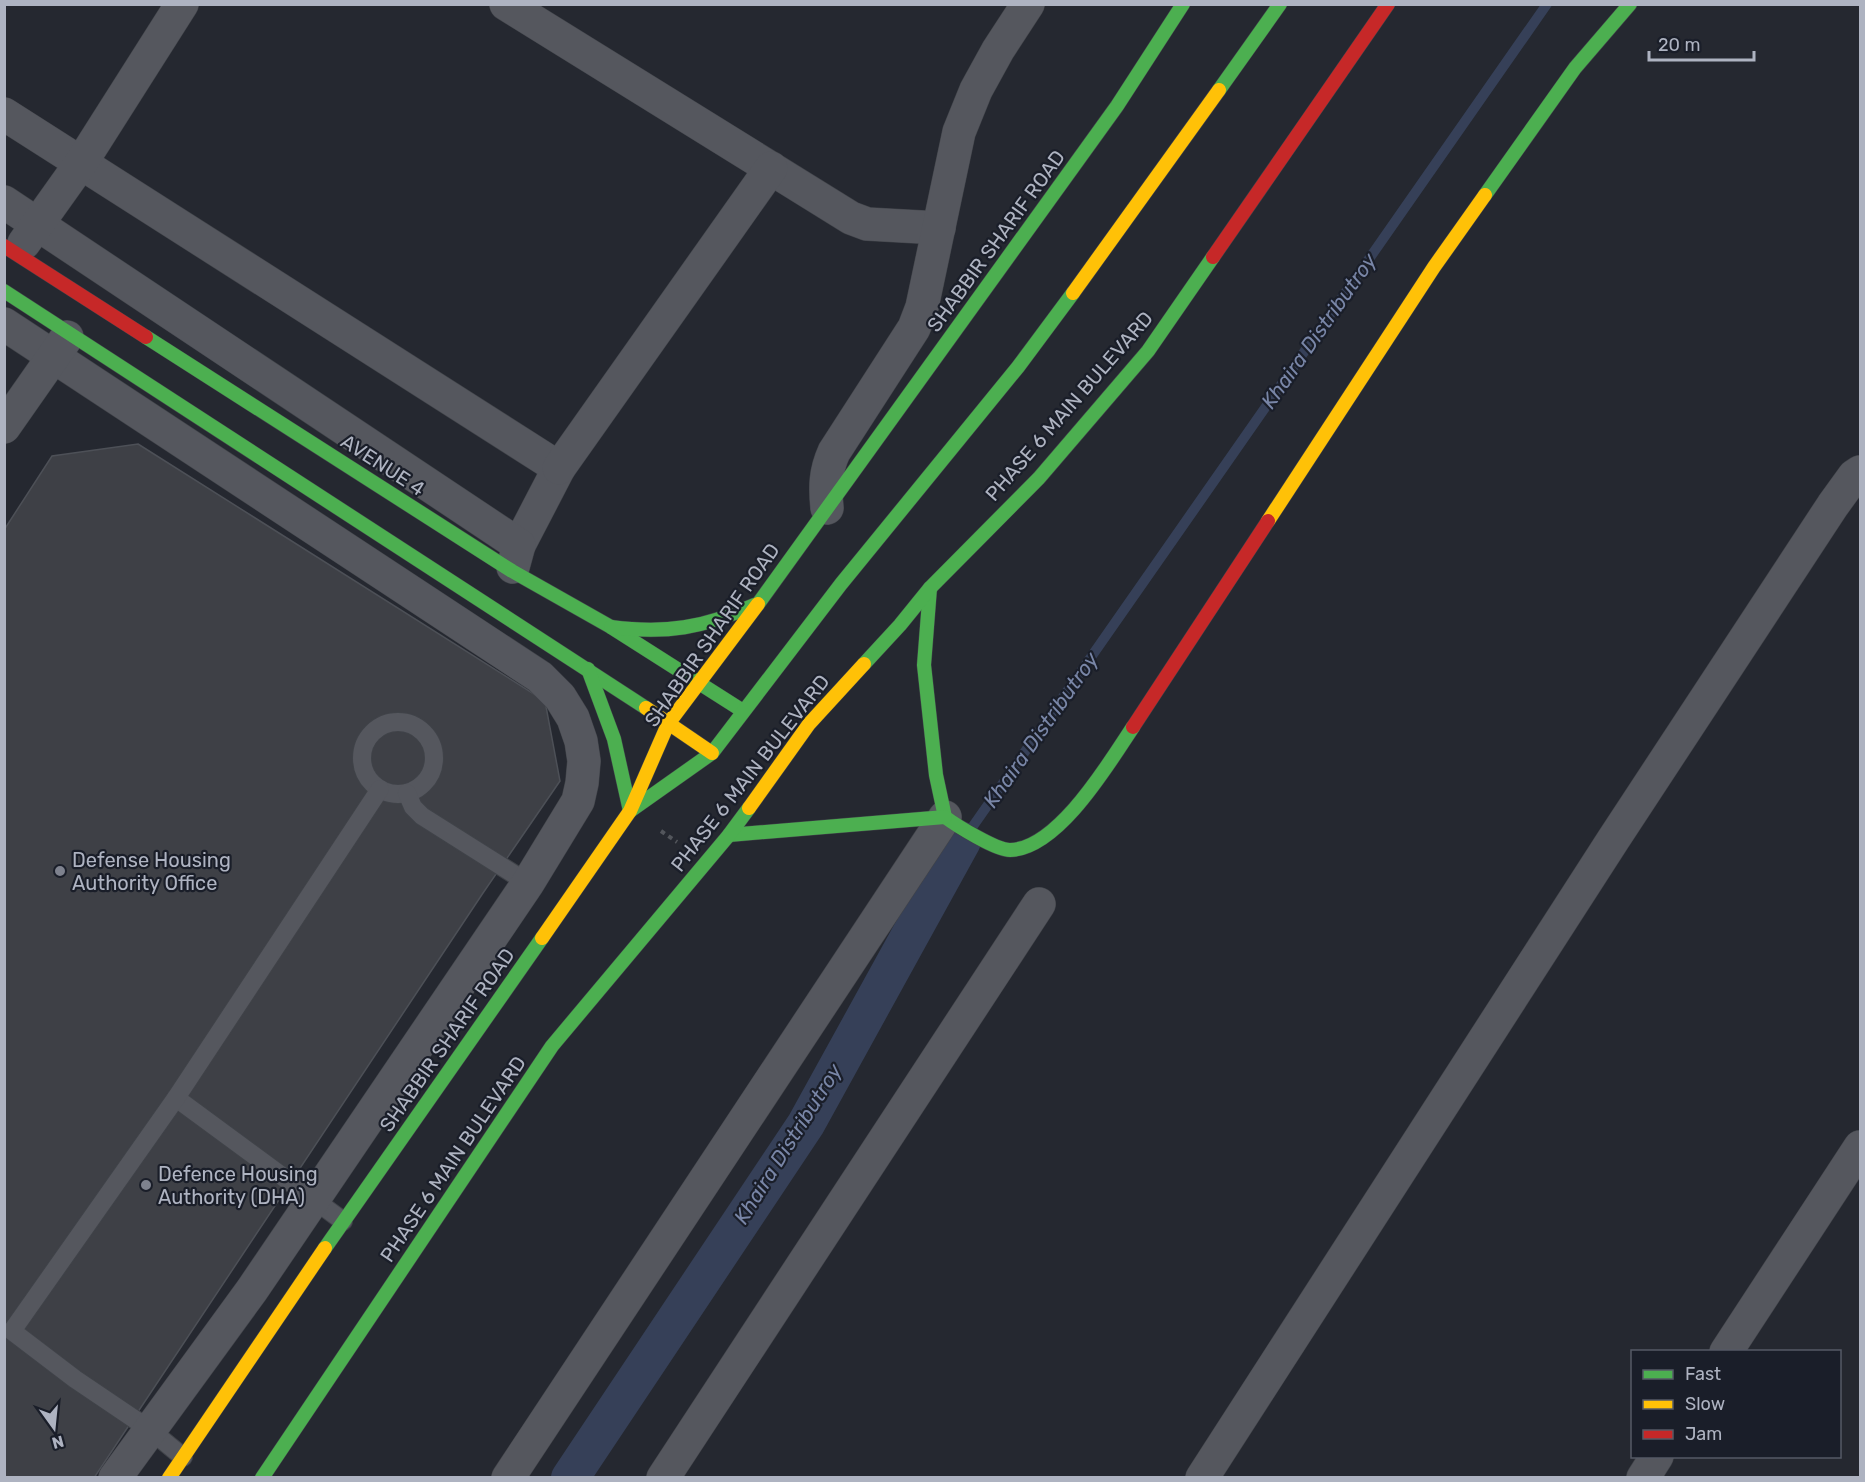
<svg xmlns="http://www.w3.org/2000/svg" width="1865" height="1482" font-family="Rubik,sans-serif">
  <style>
    .lines { fill: none; stroke-linecap: round; stroke-linejoin: round }
    .stream { stroke: #364058; stroke-width: 10 }
    .canal { stroke: #364058; stroke-width: 38 }
    .building { fill: #3e4046; stroke: #4d5057; stroke-width: 1.5 }
    .lane-casing { stroke: #404349; stroke-width: 20 }
    .street-casing { stroke: #404349; stroke-width: 34 }
    .fast-casing { stroke: #404349; stroke-width: 15 }
    .slow-casing { stroke: #404349; stroke-width: 15 }
    .jam-casing { stroke: #404349; stroke-width: 15 }
    .path { stroke: #53565c; stroke-width: 4; stroke-dasharray: 4.5 4.5; stroke-linecap: butt }
    .lane { stroke: #55575e; stroke-width: 18 }
    .street { stroke: #55575e; stroke-width: 33 }
    .fast { stroke: #4caf50; stroke-width: 14 }
    .slow { stroke: #ffc107; stroke-width: 14 }
    .jam { stroke: #c62828; stroke-width: 14 }
    .poi-dot { fill: #7e828e; stroke: #1a1e29; stroke-width: 2 }
    .labels { text-anchor: middle; stroke-width: 4.5; stroke-linejoin: round; paint-order: stroke }
    .street-label { font-size: 20px; fill: #aeb3c1; stroke: #1a1e29 }
    .poi-label { font-size: 20px; fill: #aeb3c1; stroke: #1a1e29; text-anchor: start }
    .water-label { font-size: 21px; font-style: italic; fill: #7986a7; stroke: #1a1e29 }
  </style>
  <rect width="100%" height="100%" fill="#252830"/>
  <g class="lines">
    <path class="stream" d="M971 829 1547 4"/>
    <path class="canal" d="M570 1478 806 1124 962 841"/>
  </g>
  <path class="building" d="M138 444 545 701 560 781 483 893 94 1478H4V530L52 456Z"/>
  <g class="lines">
    <g class="lane-casing">
      <g id="lane">
        <circle cx="398" cy="758" r="36"/>
        <path d="M407 793 413 807 422 816 528 883"/>
        <path d="M176 1098 343 1221"/>
        <path d="M183 1457 149 1429 75 1379 12 1331 176 1098 380 789"/>
      </g>
    </g>
    <g class="street-casing">
      <g id="street">
        <path d="M506 4 851 218 867 224 939 228"/>
        <path d="M4 114 559 468 519 545"/>
        <path d="M4 202 519 545 513 567"/>
        <path d="M24 243 81 163 182 4"/>
        <path d="M4 324 540 677 560 697 573 718 581 741 584 761 582 783 578 801 528 883 252 1290 115 1478"/>
        <path d="M4 427 67 337"/>
        <path d="M559 468 771 168"/>
        <path d="M827 508C825 487 825 472 834 452L914 328 922 307 959 132 976 90 998 50 1028 4"/>
        <path d="M1726 1352 1860 1147"/>
        <path d="M508 1478 945 817"/>
        <path d="M663 1478 1039 904"/>
        <path d="M1202 1478 1613 840 1833 505 1854 476 1860 472"/>
        <path d="M1643 1478 1657 1456"/>
      </g>
    </g>
    <g class="fast-casing">
      <g id="fast">
        <path d="M1219 90 1280 4"/>
        <path d="M1485 195 1575 68 1630 4"/>
        <path d="M4 291 646 708"/>
        <path d="M146 337 512 571 611 627 743 711"/>
        <path d="M930 588 924 665 936 775 945 817C957 826 996 850 1010 850 1058 849 1109 763 1133 727"/>
        <path d="M758 604 1117 106 1183 4"/>
        <path d="M611 627C666 634 704 628 754 605"/>
        <path d="M864 664 900 625 930 588 1039 478 1148 351 1213 257"/>
        <path d="M588 669 614 739 630 811"/>
        <path d="M630 811 712 753 841 584 1018 367 1073 293"/>
        <path d="M729 835 945 817"/>
        <path d="M325 1248 542 938"/>
        <path d="M262 1478 552 1046 729 835 749 808"/>
      </g>
    </g>
    <g class="slow-casing">
      <g id="slow">
        <path d="M1073 293 1219 90"/>
        <path d="M1268 521 1434 267 1485 195"/>
        <path d="M646 708 712 753"/>
        <path d="M749 808 809 724 864 664"/>
        <path d="M542 938 630 811 668 724 758 604"/>
        <path d="M169 1478 325 1248"/>
      </g>
    </g>
    <g class="jam-casing">
      <g id="jam">
        <path d="M4 246 146 337"/>
        <path d="M1213 257 1388 4"/>
        <path d="M1133 727 1268 521"/>
      </g>
    </g>
    <path class="path" d="M661 831 677 842"/>
    <use href="#lane" class="lane"/>
    <use href="#street" class="street"/>
    <use href="#fast" class="fast"/>
    <use href="#slow" class="slow"/>
    <use href="#jam" class="jam"/>
  </g>
  <g class="poi-dot">
    <circle cx="60" cy="871" r="6"/>
    <circle cx="146" cy="1185" r="6"/>
  </g>
  <g class="labels">
    <g class="street-label">
      <text transform="translate(996 241) rotate(-54)" y="7">SHABBIR SHARIF ROAD</text>
      <text transform="translate(1069 406) rotate(-49)" y="7">PHASE 6 MAIN BULEVARD</text>
      <text transform="translate(383 465) rotate(33)" y="7">AVENUE 4</text>
      <text transform="translate(712 635) rotate(-55)" y="7">SHABBIR SHARIF ROAD</text>
      <text transform="translate(750 773) rotate(-52)" y="7">PHASE 6 MAIN BULEVARD</text>
      <text transform="translate(447 1040) rotate(-55)" y="7">SHABBIR SHARIF ROAD</text>
      <text transform="translate(453 1159) rotate(-56)" y="7">PHASE 6 MAIN BULEVARD</text>
    </g>
    <g class="poi-label">
      <text x="72" y="867">Defense Housing<tspan x="72" dy="23">Authority Office</tspan></text>
      <text x="158" y="1181">Defence Housing<tspan x="158" dy="23">Authority (DHA)</tspan></text>
    </g>
    <g class="water-label">
      <text transform="translate(1319 331) rotate(-55)" y="7">Khaira Distributroy</text>
      <text transform="translate(1041 730) rotate(-55)" y="7">Khaira Distributroy</text>
      <text transform="translate(788 1144) rotate(-58)" y="7">Khaira Distributroy</text>
    </g>
  </g>
  <rect width="1865" height="1482" fill="none" stroke="#aeb3c1" stroke-width="12"/>
  <rect x="1631" y="1350" width="210" height="108" fill="#1a1e29" stroke="#555a66" stroke-width="1.5"/>
  <rect x="1643" y="1370" width="30" height="9" fill="#4caf50" stroke="#555a66" stroke-width="1.5"/>
  <text x="1685" y="1380" font-size="18" fill="#aeb3c1">Fast</text>
  <rect x="1643" y="1400" width="30" height="9" fill="#ffc107" stroke="#555a66" stroke-width="1.5"/>
  <text x="1685" y="1410" font-size="18" fill="#aeb3c1">Slow</text>
  <rect x="1643" y="1430" width="30" height="9" fill="#c62828" stroke="#555a66" stroke-width="1.5"/>
  <text x="1685" y="1440" font-size="18" fill="#aeb3c1">Jam</text>
  <g transform="translate(54 1428) rotate(165)" stroke="#1a1e29" stroke-width="4.5" paint-order="stroke">
  <path d="M0-4.5L10 22L0 15L-10 22Z" fill="#aeb3c1"/>
  <text y="-9" font-size="16" font-weight="bold" text-anchor="middle" fill="#aeb3c1">N</text>
  </g>
  <path d="M1649 51v9h105v-9" fill="none" stroke="#aeb3c1" stroke-width="3"/>
  <text x="1658" y="51" font-size="18" fill="#aeb3c1" stroke="#1a1e29" stroke-width="4.5" paint-order="stroke">20 m</text>
</svg>
